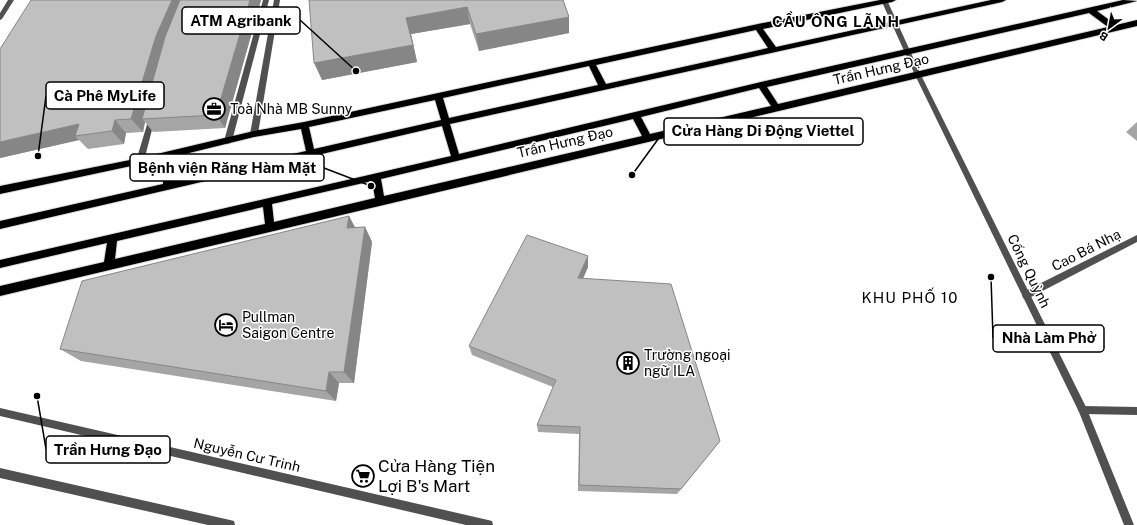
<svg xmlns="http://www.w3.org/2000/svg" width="1137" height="525" font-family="'Public Sans',sans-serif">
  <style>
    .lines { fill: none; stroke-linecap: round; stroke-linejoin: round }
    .primary-casing { stroke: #dbdbdb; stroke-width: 2 }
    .service { fill: #505050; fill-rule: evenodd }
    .minor { fill: #505050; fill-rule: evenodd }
    .tertiary { fill: #505050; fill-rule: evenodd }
    .primary { fill: #000; fill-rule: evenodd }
    .wall { fill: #a5a5a5 }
    .shaded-wall { fill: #868686 }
    .building { fill: #c0c0c0; stroke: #868686 }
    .labels { text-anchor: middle; stroke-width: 3; stroke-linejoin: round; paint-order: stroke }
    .street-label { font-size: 14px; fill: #000; stroke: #fff }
    .poi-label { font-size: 14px; fill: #000; stroke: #fff; text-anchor: start }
    .far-district-label { font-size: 15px; font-weight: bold; letter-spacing: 1px; fill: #000; stroke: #fff }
    .neighbourhood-label { font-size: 15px; letter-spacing: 1px; fill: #000; stroke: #fff }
    .near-poi-label { font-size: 17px; fill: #000; stroke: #fff; text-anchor: start }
    .leader { fill: none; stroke: #000; stroke-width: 1.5 }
    .callout-dot { fill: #000; stroke: #fff; stroke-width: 1.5 }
    .callout { fill: #fff; stroke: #000; stroke-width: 1.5 }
    .callout-label { font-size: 15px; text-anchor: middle; font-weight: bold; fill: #000 }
  </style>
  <rect width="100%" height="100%" fill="#fff"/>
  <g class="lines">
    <g class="primary-casing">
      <path id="primary" d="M880 0H896L892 2 763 29 776 47 991 0H1006L1002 2 450 124 459 154 761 82 1123 0 1137 1 1097 11 1116 25 1137 20V26L0 296V286L104 262 107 243 0 268V260L451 156 442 126 0 229V221L163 184 164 159 0 194V186L140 158 254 131 304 122 758 24ZM1089 13 1108 27 778 104 767 87ZM756 30 768 48 606 84 596 65ZM589 66 598 85 449 118 443 98ZM759 88 771 106 650 134 641 117ZM435 100 441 120 314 149 309 127ZM633 119 642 136 384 196 381 179ZM301 129 306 151 173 181V157L254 137ZM372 181 375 198 274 222 272 204ZM263 207 265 224 115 259 117 241Z"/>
    </g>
    <g class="service">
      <path d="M263 0H269L232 141 228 144 224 141Z"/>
      <path d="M274 0H280L258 134 254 137 250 134Z"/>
      <path d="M152 115 155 118 144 161 140 164 136 161 149 118Z"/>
      <path d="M1083 406 1137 407V415L1083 414 1080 413 1078 410 1080 407Z"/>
    </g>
    <g class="minor">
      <path d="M8 0H14L2 19 0 20V13Z"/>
      <path d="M1137 235V242L1029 298 1026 299 1023 298 1022 295 1023 292Z"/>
    </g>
    <g class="tertiary">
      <path d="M881 0H887L921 75 1086 407 1134 525H1124L1079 412 915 75Z"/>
      <path d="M0 408 488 520 492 521 493 525H466L0 416Z"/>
      <path d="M0 468 230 520 234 521 235 525H208L0 478Z"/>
    </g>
    <use href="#primary" class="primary"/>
  </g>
  <g class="wall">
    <path d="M31 0H261L225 128 153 132 145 122 143 132 126 133 124 144 88 149 79 140 0 158Z"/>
    <path d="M309 0H563L569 17V33L479 51 470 24 411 34 417 62 322 80Z"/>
    <path d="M1137 122V141L1126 132Z"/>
    <path d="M349 216 355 228 365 227 372 242 354 383H339L336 401 81 361 60 349Z"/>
    <path d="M588 256V267L583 279 720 441 677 494 578 491 579 434 538 432 537 425 553 387 472 355 469 346Z"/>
  </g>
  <g class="shaded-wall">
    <path d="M172 0H186L142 119 145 122 143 132 131 119 156 36Z"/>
    <path d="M250 0H261L225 128 216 115Z"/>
    <path d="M467 7 470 24 411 34 417 62 322 80 314 63 406 18Z"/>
    <path d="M569 17V33L479 51 476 34Z"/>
    <path d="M115 120 126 133 124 144 112 131Z"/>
    <path d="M79 124 75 136 79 140 0 158V142Z"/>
    <path d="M349 216 357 231 347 228Z"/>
    <path d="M365 227 372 242 354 383 344 372Z"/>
    <path d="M588 256V267L578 289V278Z"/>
    <path d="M329 372 339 383 336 401 326 391Z"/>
  </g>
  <g class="building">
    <path d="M31 0H172L156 36 131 119 115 120 112 131 75 136 79 124 0 142V49Z"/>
    <path d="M180 0H250L216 115 142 119 165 37Z"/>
    <path d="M309 0H563L569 17 476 34 467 7 406 18 413 45 314 63Z"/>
    <path d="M349 216 347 228 365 227 344 372H329L326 391 60 349 82 281Z"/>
    <path d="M527 235 588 256 578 278 671 284 720 441 681 489 579 485 580 427 537 425 556 380 469 346Z"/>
  </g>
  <defs>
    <g id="office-ring" transform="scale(1.15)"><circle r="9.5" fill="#fff" stroke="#000" stroke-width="1.5"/><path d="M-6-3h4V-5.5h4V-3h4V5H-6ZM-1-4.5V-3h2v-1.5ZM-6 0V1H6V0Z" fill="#000"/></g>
    <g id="hotel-ring" transform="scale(1.15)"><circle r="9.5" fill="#fff" stroke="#000" stroke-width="1.5"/><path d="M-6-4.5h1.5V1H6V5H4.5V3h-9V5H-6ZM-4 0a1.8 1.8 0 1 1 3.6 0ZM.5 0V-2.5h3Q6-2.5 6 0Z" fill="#000"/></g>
    <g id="building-ring" transform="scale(1.15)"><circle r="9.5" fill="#fff" stroke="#000" stroke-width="1.5"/><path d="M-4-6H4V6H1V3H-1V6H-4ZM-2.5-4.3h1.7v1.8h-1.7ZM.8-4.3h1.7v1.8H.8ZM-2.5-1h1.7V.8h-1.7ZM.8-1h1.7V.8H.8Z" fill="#000"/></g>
    <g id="supermarket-ring" transform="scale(1.15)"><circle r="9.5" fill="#fff" stroke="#000" stroke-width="1.5"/><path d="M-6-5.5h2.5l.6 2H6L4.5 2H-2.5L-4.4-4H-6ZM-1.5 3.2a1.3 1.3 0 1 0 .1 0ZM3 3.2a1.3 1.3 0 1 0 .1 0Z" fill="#000"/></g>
  </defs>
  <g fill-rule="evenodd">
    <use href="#office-ring" x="214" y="109"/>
    <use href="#hotel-ring" x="226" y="325"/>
    <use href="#building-ring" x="628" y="363"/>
    <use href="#supermarket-ring" x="363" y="476"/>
  </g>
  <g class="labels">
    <g class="street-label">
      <text transform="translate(881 69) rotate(-13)" y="5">Trần Hưng Đạo</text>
      <text transform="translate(565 142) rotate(-13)" y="5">Trần Hưng Đạo</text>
      <text transform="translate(1086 250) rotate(-27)" y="5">Cao Bá Nhạ</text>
      <text transform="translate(1029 271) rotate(64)" y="5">Cống Quỳnh</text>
      <text transform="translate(247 455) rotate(13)" y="5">Nguyễn Cư Trinh</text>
    </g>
    <g class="poi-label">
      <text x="230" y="114">Toà Nhà MB Sunny</text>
      <text x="242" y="322">Pullman<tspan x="242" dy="16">Saigon Centre</tspan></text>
      <text x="644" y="360">Trường ngoại<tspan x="644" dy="16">ngữ ILA</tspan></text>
    </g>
    <g class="far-district-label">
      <text x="836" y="27">CẦU ÔNG LÃNH</text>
    </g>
    <g class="neighbourhood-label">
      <text x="910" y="303">KHU PHỐ 10</text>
    </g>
    <g class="near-poi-label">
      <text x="378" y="472">Cửa Hàng Tiện<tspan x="378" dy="20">Lợi B's Mart</tspan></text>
    </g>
  </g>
  <path class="leader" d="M356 71L300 20M38 156L46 96M632 175L664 131M371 186L324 168M991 277L993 338M37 396L46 449"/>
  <g class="callout-dot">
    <circle cx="356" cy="71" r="4"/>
    <circle cx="38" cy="156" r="4"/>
    <circle cx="632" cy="175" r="4"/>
    <circle cx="371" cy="186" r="4"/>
    <circle cx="991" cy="277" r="4"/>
    <circle cx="37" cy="396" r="4"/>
  </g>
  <g class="callout">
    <rect x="182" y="7" width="118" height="27" rx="4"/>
    <rect x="46" y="82" width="118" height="27" rx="4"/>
    <rect x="664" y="118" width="199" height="27" rx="4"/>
    <rect x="130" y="154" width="194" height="27" rx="4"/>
    <rect x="993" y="325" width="111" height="27" rx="4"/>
    <rect x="46" y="436" width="124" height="27" rx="4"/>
  </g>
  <g class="callout-label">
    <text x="241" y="26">ATM Agribank</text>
    <text x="105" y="101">Cà Phê MyLife</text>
    <text x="763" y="136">Cửa Hàng Di Động Viettel</text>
    <text x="227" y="173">Bệnh viện Răng Hàm Mặt</text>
    <text x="1049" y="343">Nhà Làm Phở</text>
    <text x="108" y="455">Trần Hưng Đạo</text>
  </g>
  <g transform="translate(1109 28) rotate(212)" stroke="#ffffff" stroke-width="3" paint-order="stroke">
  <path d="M0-3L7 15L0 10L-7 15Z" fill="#000000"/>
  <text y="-6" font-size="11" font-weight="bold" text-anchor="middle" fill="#000000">B</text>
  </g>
</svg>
